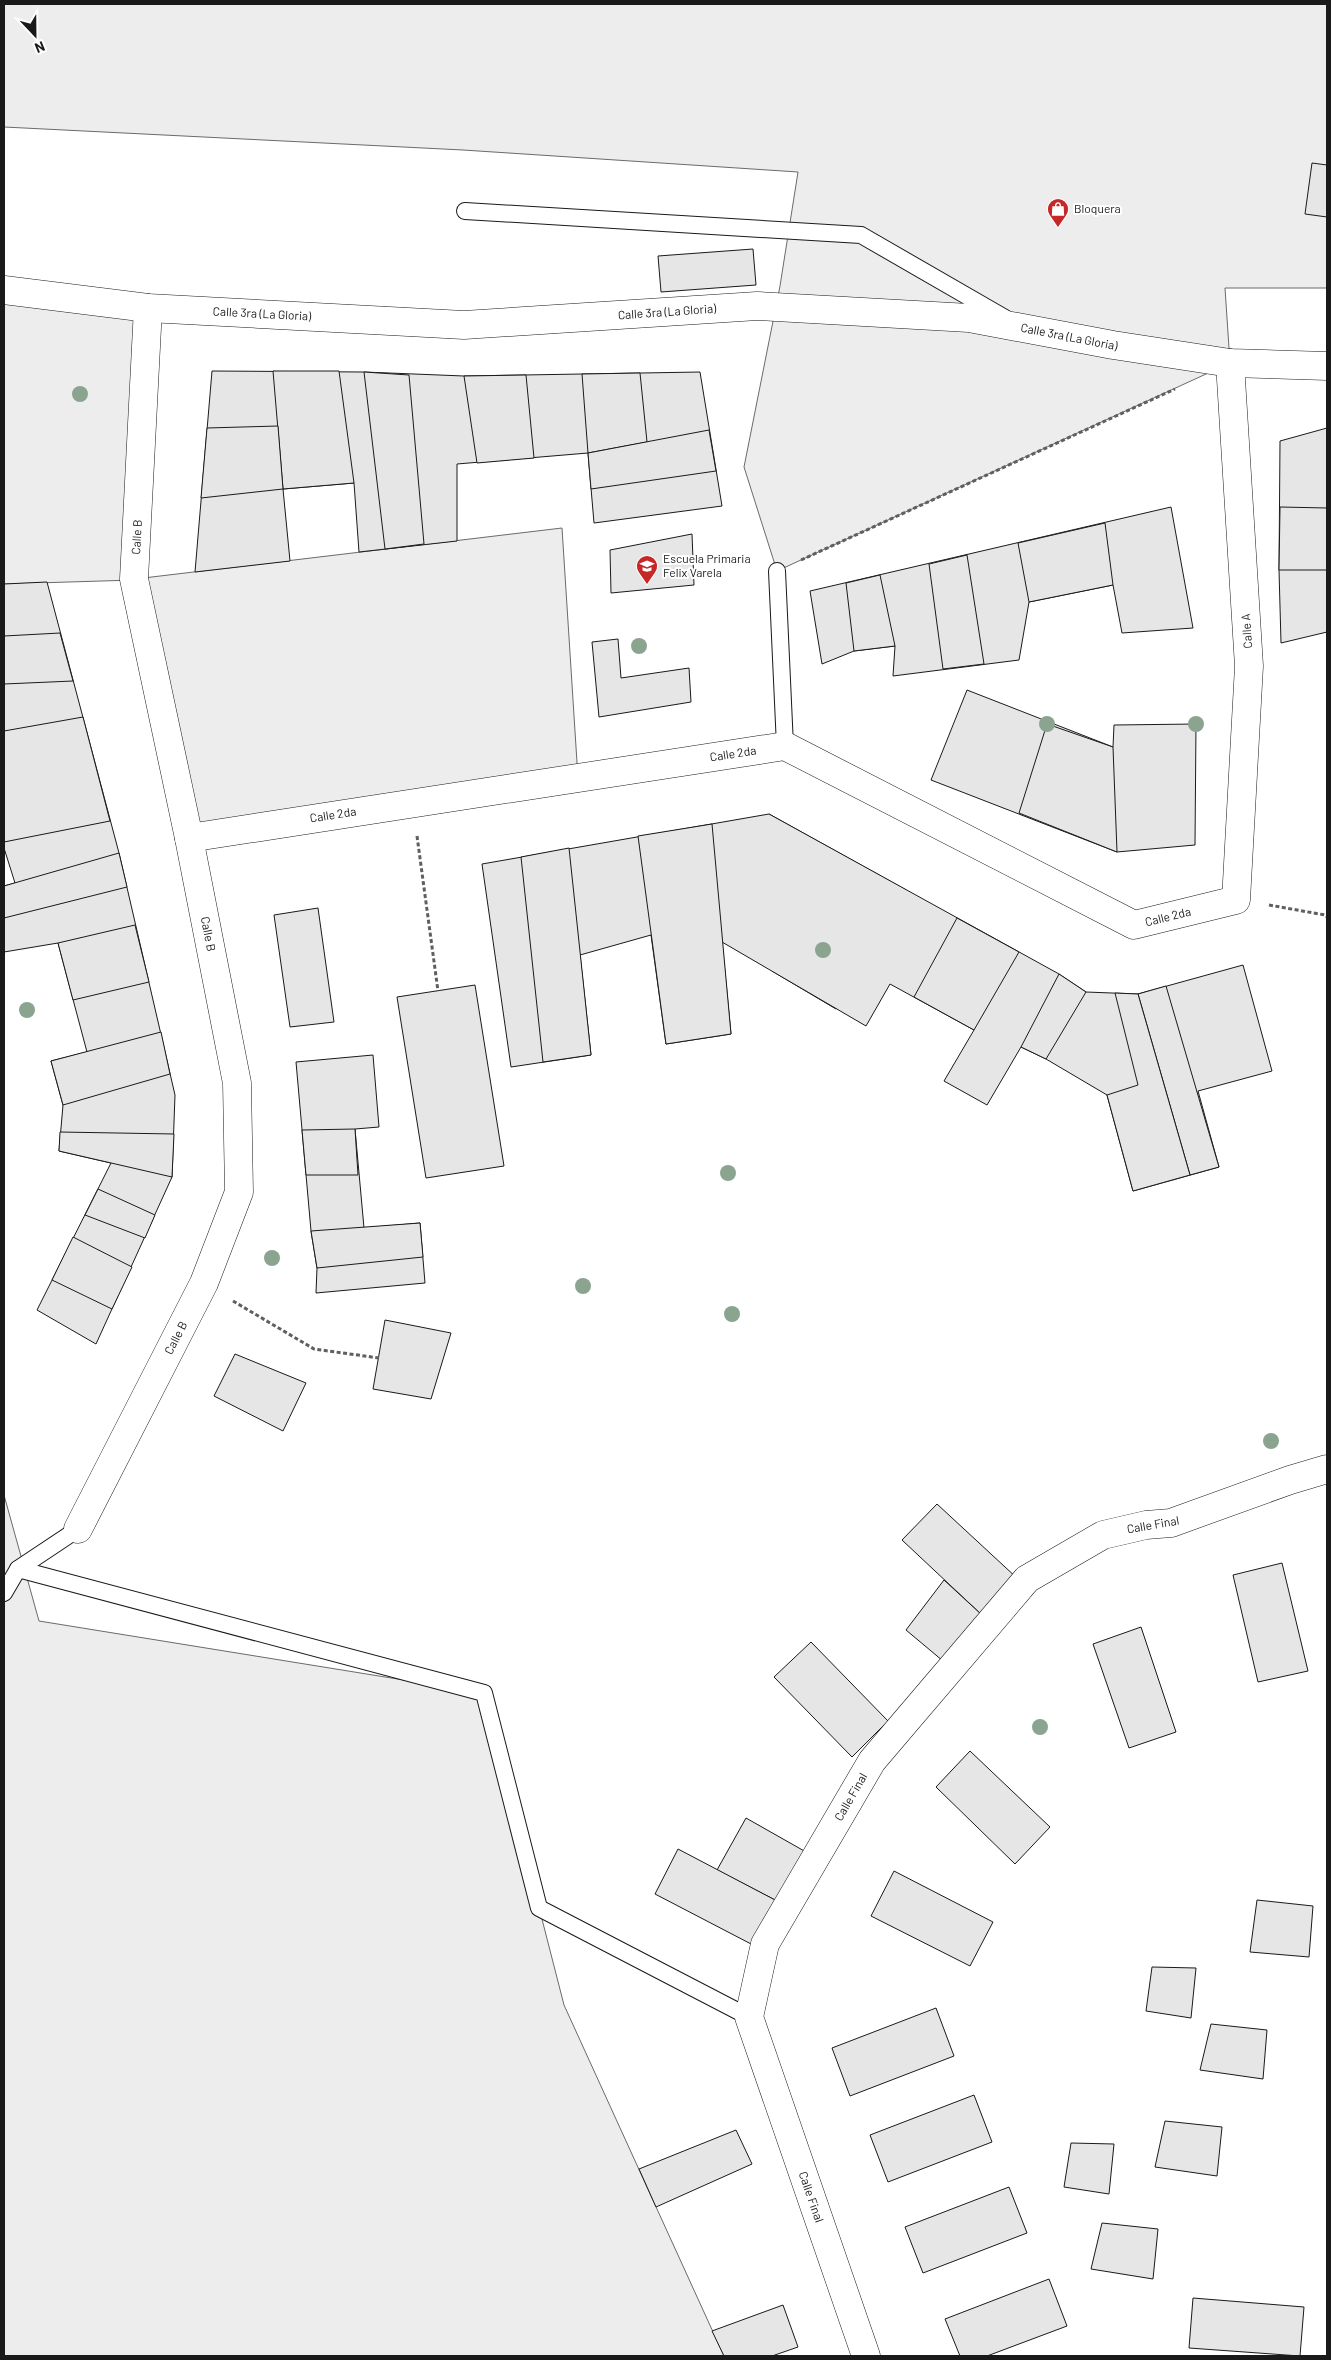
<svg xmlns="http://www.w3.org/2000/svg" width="1331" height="2360" font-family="Barlow,sans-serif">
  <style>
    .built { fill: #ededed; stroke: #6a6a6a }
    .building { fill: #e6e6e6; stroke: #1a1a1a }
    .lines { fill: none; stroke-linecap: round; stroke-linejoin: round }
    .service-casing { stroke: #1a1a1a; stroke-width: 18 }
    .minor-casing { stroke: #1a1a1a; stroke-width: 29 }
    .tertiary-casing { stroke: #1a1a1a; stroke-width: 29 }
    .path { stroke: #5f5f5f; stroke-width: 3; stroke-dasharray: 4 2.5; stroke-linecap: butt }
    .service { stroke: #fff; stroke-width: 16 }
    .minor { stroke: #fff; stroke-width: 28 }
    .tertiary { stroke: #fff; stroke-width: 28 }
    .tree { fill: #8aa48f }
    .labels { text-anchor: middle; stroke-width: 4; stroke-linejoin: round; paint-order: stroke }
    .poi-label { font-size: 12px; fill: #1a1a1a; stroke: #fff; text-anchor: start }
    .street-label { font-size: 12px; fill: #1a1a1a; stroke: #fff }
  </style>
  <rect width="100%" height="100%" fill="#fff"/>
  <g class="built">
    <path d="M4 4H1327V288H1225L1230 363 777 571 744 467 780 286 798 172 463 150 4 127Z"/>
    <path d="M4 290 148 308 135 579 562 528 578 778 189 838 134 580 4 584Z"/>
    <path d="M4 1495 39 1621 484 1693 564 2005 724 2356H4Z"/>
  </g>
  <g class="building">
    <path d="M1312 163 1327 165V217L1305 214Z"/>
    <path d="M753 249 756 285 661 292 658 256Z"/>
    <path d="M212 371 364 372 464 376 700 372 722 506 594 523 588 453 457 464V541L359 552 354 483 283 489 290 561 195 572Z"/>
    <path d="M273 371H339L354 483 283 489Z"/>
    <path d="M364 372 409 375 424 544 385 549Z"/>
    <path d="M640 373 647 442 588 453 582 374Z"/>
    <path d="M526 375 534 458 477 463 464 376Z"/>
    <path d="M278 426 283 489 201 498 207 428Z"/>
    <path d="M1327 428V632L1281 643 1279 570 1280 441Z"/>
    <path d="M709 430 716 471 591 489 588 453Z"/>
    <path d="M1171 507 1193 628 1122 633 1113 585 1029 602 1019 660 893 676 895 646 854 651 822 664 810 591Z"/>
    <path d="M1280 507 1327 508V570H1279Z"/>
    <path d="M1105 523 1113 585 1029 602 1018 543Z"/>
    <path d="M692 534 694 585 611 593 610 550Z"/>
    <path d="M967 555 984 664 943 669 929 564Z"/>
    <path d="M880 575 895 646 854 651 846 583Z"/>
    <path d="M47 582 119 853 175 1095 172 1177 96 1344 37 1310 111 1163 59 1151 63 1105 51 1061 87 1052 58 943 4 952V886L15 883 4 848V584Z"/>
    <path d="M60 633 73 681 4 684V636Z"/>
    <path d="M618 639 621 678 689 668 691 702 599 717 592 642Z"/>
    <path d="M967 690 1113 747 1114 725 1196 724 1195 845 1117 852 931 780Z"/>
    <path d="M83 717 110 821 4 842V731Z"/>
    <path d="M1047 724 1113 747 1117 852 1019 813Z"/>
    <path d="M769 814 906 890 836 1009 772 971Z"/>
    <path d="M769 814 1059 974 1086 992 1138 994 1243 965 1272 1071 1198 1091 1219 1167 1133 1191 1107 1095 1046 1059 1021 1047 987 1105 944 1081 974 1030 890 984 866 1026 722 942 731 1034 666 1044 651 935 580 955 591 1055 511 1067 482 864Z"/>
    <path d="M712 824 731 1034 666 1044 638 836Z"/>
    <path d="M569 848 591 1055 543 1062 521 857Z"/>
    <path d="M119 853 127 887 4 918V886Z"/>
    <path d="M318 908 334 1022 290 1027 274 915Z"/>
    <path d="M957 918 1019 952 974 1030 914 997Z"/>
    <path d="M135 925 149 982 73 1000 58 943Z"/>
    <path d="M1059 974 1086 992 1046 1059 1021 1047Z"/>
    <path d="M475 985 504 1166 426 1178 397 997Z"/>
    <path d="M1166 986 1219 1167 1190 1175 1138 994Z"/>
    <path d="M1115 993 1138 994 1190 1175 1133 1191 1107 1095 1138 1085Z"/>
    <path d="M161 1032 170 1074 63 1105 51 1061Z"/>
    <path d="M373 1055 379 1127 355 1129 364 1228 420 1223 425 1283 316 1293 317 1268 311 1231 296 1062Z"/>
    <path d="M355 1129 358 1175H306L302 1130Z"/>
    <path d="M60 1132 174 1134 172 1177 59 1151Z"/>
    <path d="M98 1189 155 1215 145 1238 85 1215Z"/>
    <path d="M420 1223 423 1257 317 1268 311 1231Z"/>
    <path d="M73 1237 132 1267 112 1309 52 1280Z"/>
    <path d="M385 1320 451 1333 431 1399 373 1389Z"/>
    <path d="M235 1354 306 1383 283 1431 214 1396Z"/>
    <path d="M937 1504 1018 1579 983 1616 902 1540Z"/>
    <path d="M1282 1563 1308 1671 1258 1682 1233 1575Z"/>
    <path d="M944 1580 983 1616 949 1666 906 1630Z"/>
    <path d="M1141 1627 1176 1732 1129 1748 1093 1644Z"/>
    <path d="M811 1642 888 1721 852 1757 774 1677Z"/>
    <path d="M970 1751 1050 1827 1015 1864 936 1787Z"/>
    <path d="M746 1818 806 1852 777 1901 717 1870Z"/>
    <path d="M678 1849 777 1901 753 1945 655 1894Z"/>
    <path d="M894 1871 993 1922 970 1966 871 1916Z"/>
    <path d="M1257 1900 1313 1906 1309 1957 1250 1952Z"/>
    <path d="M1152 1967 1196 1968 1191 2018 1146 2011Z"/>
    <path d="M936 2008 954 2056 850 2096 832 2048Z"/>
    <path d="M1211 2024 1267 2030 1263 2079 1200 2070Z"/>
    <path d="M974 2095 992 2142 888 2182 870 2135Z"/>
    <path d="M1165 2121 1222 2127 1217 2176 1155 2167Z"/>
    <path d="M736 2130 752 2164 656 2207 639 2169Z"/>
    <path d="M1071 2143 1114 2144 1109 2194 1064 2187Z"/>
    <path d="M1009 2187 1027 2233 923 2273 905 2227Z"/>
    <path d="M1102 2223 1158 2229 1153 2279 1091 2269Z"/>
    <path d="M1049 2279 1067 2326 987 2356H960L945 2319Z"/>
    <path d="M1193 2298 1304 2307 1300 2356 1189 2348Z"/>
    <path d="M783 2305 798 2347 772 2356H724L712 2331Z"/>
  </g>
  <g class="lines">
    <g class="service-casing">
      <g id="service">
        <path d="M465 211 861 235 1005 318"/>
        <path d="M777 571 785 746"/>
        <path d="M18 1569 484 1693 539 1908 749 2017"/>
        <path d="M4 1593 18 1569 78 1529"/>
      </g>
    </g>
    <g class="minor-casing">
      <g id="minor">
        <path d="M189 838 785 746 1134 925 1236 900 1249 666 1230 363"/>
        <path d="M78 1529 204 1283 239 1192 237 1083 189 838 134 579 148 308"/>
        <path d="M866 2356 749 2017 765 1944 872 1761 1027 1579 1103 1535 1146 1525 1171 1523 1290 1480 1327 1469"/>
      </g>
    </g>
    <g class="tertiary-casing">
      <path id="tertiary" d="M4 290 148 308 464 325 757 306 969 318 1113 345 1230 363 1327 366"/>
    </g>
    <g class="path">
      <path d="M801 560 1175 389"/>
      <path d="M417 836 438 991"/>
      <path d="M1269 905 1325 915 1327 917"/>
      <path d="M233 1301 314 1349 379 1358"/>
    </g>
    <use href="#service" class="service"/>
    <use href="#minor" class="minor"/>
    <use href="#tertiary" class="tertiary"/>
  </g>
  <g class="tree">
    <circle cx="80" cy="394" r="8"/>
    <circle cx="639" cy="646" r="8"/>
    <circle cx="1047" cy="724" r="8"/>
    <circle cx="1196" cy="724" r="8"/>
    <circle cx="823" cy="950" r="8"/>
    <circle cx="27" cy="1010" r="8"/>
    <circle cx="728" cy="1173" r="8"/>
    <circle cx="272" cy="1258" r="8"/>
    <circle cx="583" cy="1286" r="8"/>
    <circle cx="732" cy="1314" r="8"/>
    <circle cx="1271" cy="1441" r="8"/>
    <circle cx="1040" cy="1727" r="8"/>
  </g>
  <defs>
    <g id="shop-pin" transform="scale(1.125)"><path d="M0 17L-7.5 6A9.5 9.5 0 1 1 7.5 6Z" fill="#c62828" stroke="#fff"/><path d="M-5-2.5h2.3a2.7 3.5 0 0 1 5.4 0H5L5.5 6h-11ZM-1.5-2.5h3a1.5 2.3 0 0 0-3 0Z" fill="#fff"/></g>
    <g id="school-pin" transform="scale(1.125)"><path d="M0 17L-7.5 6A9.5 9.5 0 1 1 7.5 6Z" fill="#c62828" stroke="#fff"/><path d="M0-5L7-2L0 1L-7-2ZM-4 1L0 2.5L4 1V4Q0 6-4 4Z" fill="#fff"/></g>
  </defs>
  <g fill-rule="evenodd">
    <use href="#shop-pin" x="1058" y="209"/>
    <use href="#school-pin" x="647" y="566"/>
  </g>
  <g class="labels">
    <g class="poi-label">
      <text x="1074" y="213">Bloquera</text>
      <text x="663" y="563">Escuela Primaria<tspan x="663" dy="14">Felix Varela</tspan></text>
    </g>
    <g class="street-label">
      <text transform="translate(667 312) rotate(-4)" y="4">Calle 3ra (La Gloria)</text>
      <text transform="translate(262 314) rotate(3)" y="4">Calle 3ra (La Gloria)</text>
      <text transform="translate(1069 337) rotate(11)" y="4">Calle 3ra (La Gloria)</text>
      <text transform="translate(137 537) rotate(-87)" y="4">Calle B</text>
      <text transform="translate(1247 631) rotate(-94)" y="4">Calle A</text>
      <text transform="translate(733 754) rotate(-9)" y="4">Calle 2da</text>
      <text transform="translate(333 815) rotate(-9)" y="4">Calle 2da</text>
      <text transform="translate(1168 917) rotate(-14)" y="4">Calle 2da</text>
      <text transform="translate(208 934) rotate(79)" y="4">Calle B</text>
      <text transform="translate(176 1338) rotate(-63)" y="4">Calle B</text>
      <text transform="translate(1153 1525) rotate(-10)" y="4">Calle Final</text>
      <text transform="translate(851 1797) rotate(-60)" y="4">Calle Final</text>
      <text transform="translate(811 2197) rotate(71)" y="4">Calle Final</text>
    </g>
  </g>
  <rect width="1331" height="2360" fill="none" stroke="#1a1a1a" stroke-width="10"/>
  <g transform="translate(35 35) rotate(158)" stroke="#ffffff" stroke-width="4" paint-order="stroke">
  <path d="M0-4L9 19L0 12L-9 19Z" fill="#1a1a1a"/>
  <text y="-8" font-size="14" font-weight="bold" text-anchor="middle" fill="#1a1a1a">N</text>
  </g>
</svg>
